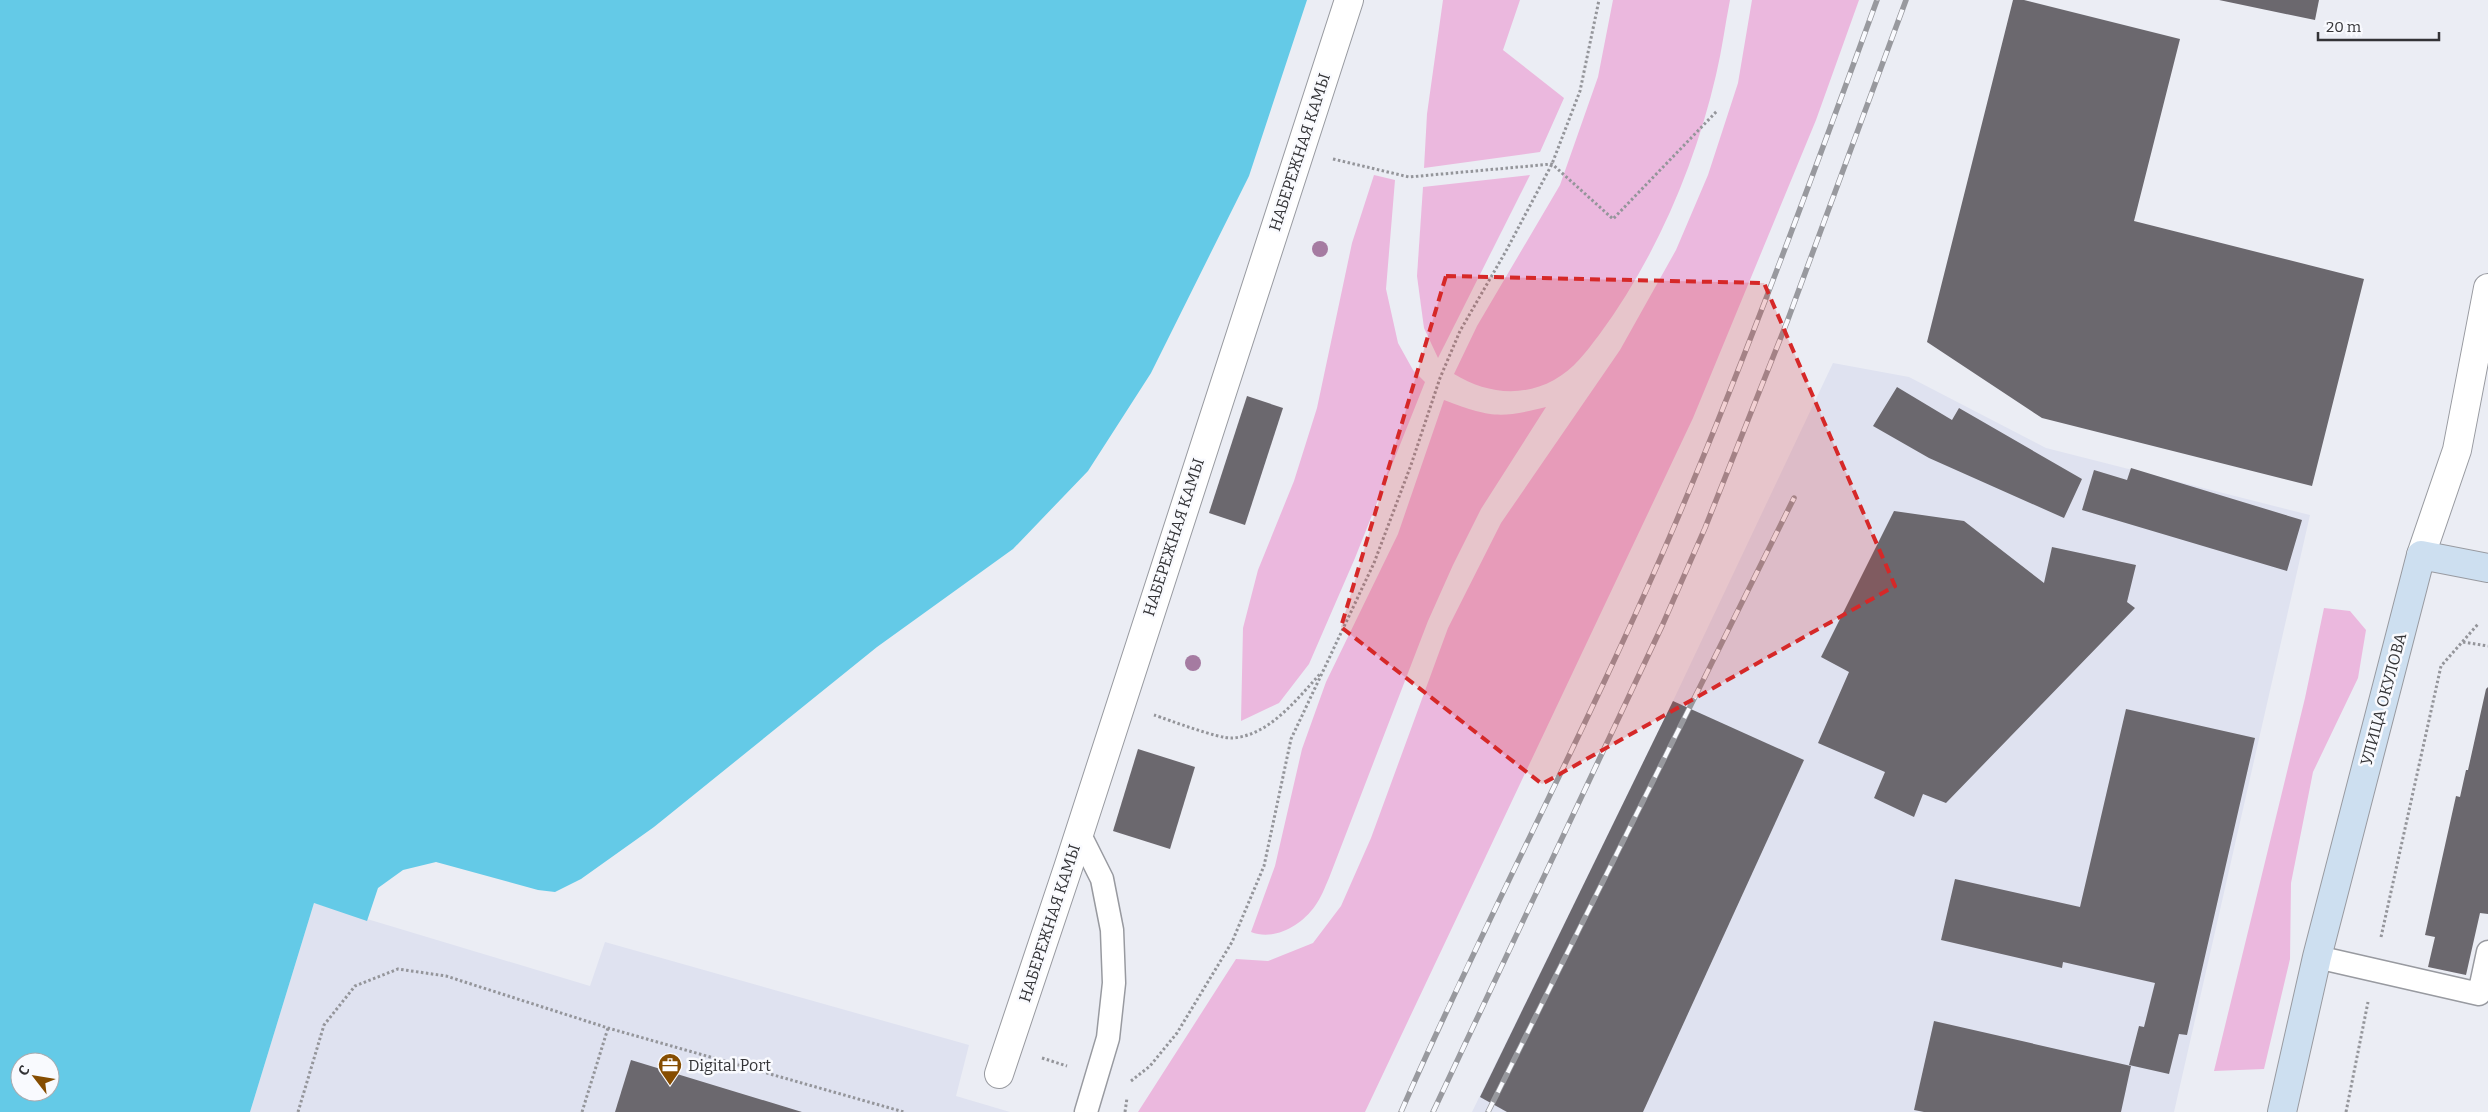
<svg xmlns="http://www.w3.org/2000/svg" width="2488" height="1112" font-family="Bitter,serif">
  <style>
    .built { fill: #dfe2f0 }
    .green { fill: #ebb8de }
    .water { fill: #64cae7; fill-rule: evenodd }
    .building { fill: #6b686e }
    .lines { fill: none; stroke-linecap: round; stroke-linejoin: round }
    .service-casing { stroke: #989aa0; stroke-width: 25 }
    .pedestrian-casing { stroke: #989aa0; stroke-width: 30 }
    .minor-casing { stroke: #989aa0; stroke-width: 30 }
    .secondary-casing { stroke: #989aa0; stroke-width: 30 }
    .path { stroke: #94959a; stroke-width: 3; stroke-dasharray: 2.5 2.5; stroke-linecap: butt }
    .service { stroke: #fff; stroke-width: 22 }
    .pedestrian { stroke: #fff; stroke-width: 28 }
    .minor { stroke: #fff; stroke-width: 28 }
    .secondary { stroke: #cddff0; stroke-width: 28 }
    .rail-casing { stroke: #98999e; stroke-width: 5.5 }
    .rail { stroke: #f9fafe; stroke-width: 4; stroke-dasharray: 11; stroke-linecap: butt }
    .tree { fill: #a57ba1 }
    .marked { fill: #d62828; fill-opacity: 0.2; stroke: #d62828; stroke-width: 4; stroke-dasharray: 10 6; stroke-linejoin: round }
    .labels { text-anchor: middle; stroke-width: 5; stroke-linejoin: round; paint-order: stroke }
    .street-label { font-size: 16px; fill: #333336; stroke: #f9fafe }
    .poi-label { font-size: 16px; fill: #333336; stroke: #f9fafe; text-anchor: start }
  </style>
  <rect width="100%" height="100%" fill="#ebedf4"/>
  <g class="built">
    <path d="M1833 363 1909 377 2046 448 2310 515 2174 1112H1472L1673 701Z"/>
    <path d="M314 903 590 986 605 942 969 1045 956 1096 1010 1112H250Z"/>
  </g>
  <g class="green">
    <path d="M1443 0H1520L1503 50 1564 98 1540 152 1424 168 1427 114Z"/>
    <path d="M1613 0H1730C1725 25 1722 50 1716 75 1695 166 1655 259 1599 335 1586 352 1574 369 1554 380 1521 398 1485 393 1454 374L1477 326 1560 185 1598 77Z"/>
    <path d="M1752 0H1859L1816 120 1693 418 1365 1112H1138L1236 959 1268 961 1313 943 1341 906 1371 838 1448 628 1501 523 1620 350 1676 250 1708 175 1738 83Z"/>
    <path d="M1374 175 1395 180 1386 289 1398 343 1413 370 1425 382 1355 558 1309 664 1279 703 1241 721 1243 628 1258 570 1294 481 1317 408 1352 243Z"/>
    <path d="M1530 175 1438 358 1424 328 1417 276 1423 187Z"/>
    <path d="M1444 400C1489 417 1499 419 1546 407L1481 509 1453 565 1428 621 1329 878C1325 887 1321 898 1315 906 1301 926 1274 941 1251 932L1275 866 1302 749 1326 682 1398 534Z"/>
    <path d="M2324 608 2350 611 2366 630 2358 678 2313 772 2291 883 2290 959 2264 1069 2214 1071 2305 698Z"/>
  </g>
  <path class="water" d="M0 0H1307L1249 176 1151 373 1088 471 1013 549 877 647 654 827 581 879 555 892 538 890 436 862 403 870 378 888 367 921 314 903 250 1112H0ZM20 1062H50V1092H20Z"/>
  <g class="building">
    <path d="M2013 0H2024L2180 39 2134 221 2364 279 2312 486 2042 418 1927 342Z"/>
    <path d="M2219 0H2319L2315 20Z"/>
    <path d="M1897 387 1952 420 1959 408 2082 479 2064 518 1929 458 1873 426Z"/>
    <path d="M1247 396 1283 408 1245 525 1209 513Z"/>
    <path d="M2131 468 2302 520 2287 571 2082 510 2094 470 2127 480Z"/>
    <path d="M1894 511 1964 521 2044 583 2052 547 2136 565 2127 602 2135 608 1946 803 1923 794 1914 817 1874 798 1885 772 1818 743 1849 672 1821 657Z"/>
    <path d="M2488 687V914L2480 913 2466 975 2428 967 2435 937 2425 935 2456 796 2460 797 2466 770H2468L2486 689Z"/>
    <path d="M1673 701 1804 760 1643 1112H1507L1480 1097Z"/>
    <path d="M2126 709 2255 738 2187 1035 2179 1034 2169 1074 2129 1065 2139 1026 2144 1027 2155 983 2063 962 2062 968 1941 940 1955 879 2080 907Z"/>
    <path d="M1138 749 1195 767 1170 849 1113 831Z"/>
    <path d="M1934 1021 2131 1066 2121 1112H1924L1914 1110Z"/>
    <path d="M631 1060 802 1112H615Z"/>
  </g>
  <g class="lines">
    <g class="service-casing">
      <g id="service">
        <path d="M1079 833 1102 879 1112 930 1114 983 1108 1038 1086 1112"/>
        <path d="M2317 957 2479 994 2488 952"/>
      </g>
    </g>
    <g class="pedestrian-casing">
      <path id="pedestrian" d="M999 1074 1068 868 1349 0"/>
    </g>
    <g class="minor-casing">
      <path id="minor" d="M2421 555 2457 450 2488 288"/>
    </g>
    <g class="secondary-casing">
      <path id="secondary" d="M2282 1112 2317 957 2421 555 2488 568"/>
    </g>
    <g class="path">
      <path d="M1333 159 1409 177 1552 164 1613 219 1717 111"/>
      <path d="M2463 642 2488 646"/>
      <path d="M1154 715C1169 720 1219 739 1232 738 1269 736 1297 699 1320 674"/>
      <path d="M2381 937 2441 666 2479 623"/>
      <path d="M1042 1058 1067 1066"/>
      <path d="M1131 1081 1150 1066 1177 1033 1232 942 1264 866 1291 739 1374 563 1411 465 1440 378 1460 331 1506 251 1552 164 1580 91 1599 0"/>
      <path d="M298 1112 324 1025 355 986 398 969 446 976 608 1028 904 1112"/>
      <path d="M582 1112 608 1028"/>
      <path d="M1125 1112 1127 1098"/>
      <path d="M2346 1112 2368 1002"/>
    </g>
    <use href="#service" class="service"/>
    <use href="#pedestrian" class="pedestrian"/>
    <use href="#minor" class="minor"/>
    <use href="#secondary" class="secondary"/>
    <g class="rail-casing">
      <g id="rail">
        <path d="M1401 1112C1488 913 1591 722 1676 522 1749 350 1813 175 1877 0"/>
        <path d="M1433 1112 1662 626 1705 528 1787 322 1906 0"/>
        <path d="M1488 1112 1794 498"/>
      </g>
    </g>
    <use href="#rail" class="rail"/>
  </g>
  <g class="tree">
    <circle cx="1320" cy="249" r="8"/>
    <circle cx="1193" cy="663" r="8"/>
  </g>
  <path class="marked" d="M1446 276 1764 283 1895 586 1542 784 1341 627Z"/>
  <defs>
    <g id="office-pin" transform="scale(1.25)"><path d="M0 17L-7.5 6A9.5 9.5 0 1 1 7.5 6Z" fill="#864d01" stroke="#f9fafe"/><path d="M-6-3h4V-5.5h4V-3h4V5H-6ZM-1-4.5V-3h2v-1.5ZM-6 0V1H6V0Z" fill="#fff"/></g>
  </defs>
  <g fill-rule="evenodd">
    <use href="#office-pin" x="670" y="1065"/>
  </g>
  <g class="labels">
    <g class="street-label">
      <text transform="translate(1299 152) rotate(-72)" y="6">НАБЕРЕЖНАЯ КАМЫ</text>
      <text transform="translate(1173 537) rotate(-72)" y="6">НАБЕРЕЖНАЯ КАМЫ</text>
      <text transform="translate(2383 699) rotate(-75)" y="6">УЛИЦА ОКУЛОВА</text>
      <text transform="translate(1049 923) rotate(-72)" y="6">НАБЕРЕЖНАЯ КАМЫ</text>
    </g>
    <g class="poi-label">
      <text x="688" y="1071">Digital Port</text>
    </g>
  </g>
  <g transform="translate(35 1077) rotate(301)"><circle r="24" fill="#f9fafe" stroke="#aaaaae"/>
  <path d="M0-4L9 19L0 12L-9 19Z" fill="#864d01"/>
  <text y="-8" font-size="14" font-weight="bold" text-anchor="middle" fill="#333336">С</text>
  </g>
  <path d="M2318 32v8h121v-8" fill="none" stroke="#333336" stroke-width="2.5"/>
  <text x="2326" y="32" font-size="15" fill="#333336" stroke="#f9fafe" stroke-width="4" paint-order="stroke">20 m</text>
</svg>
